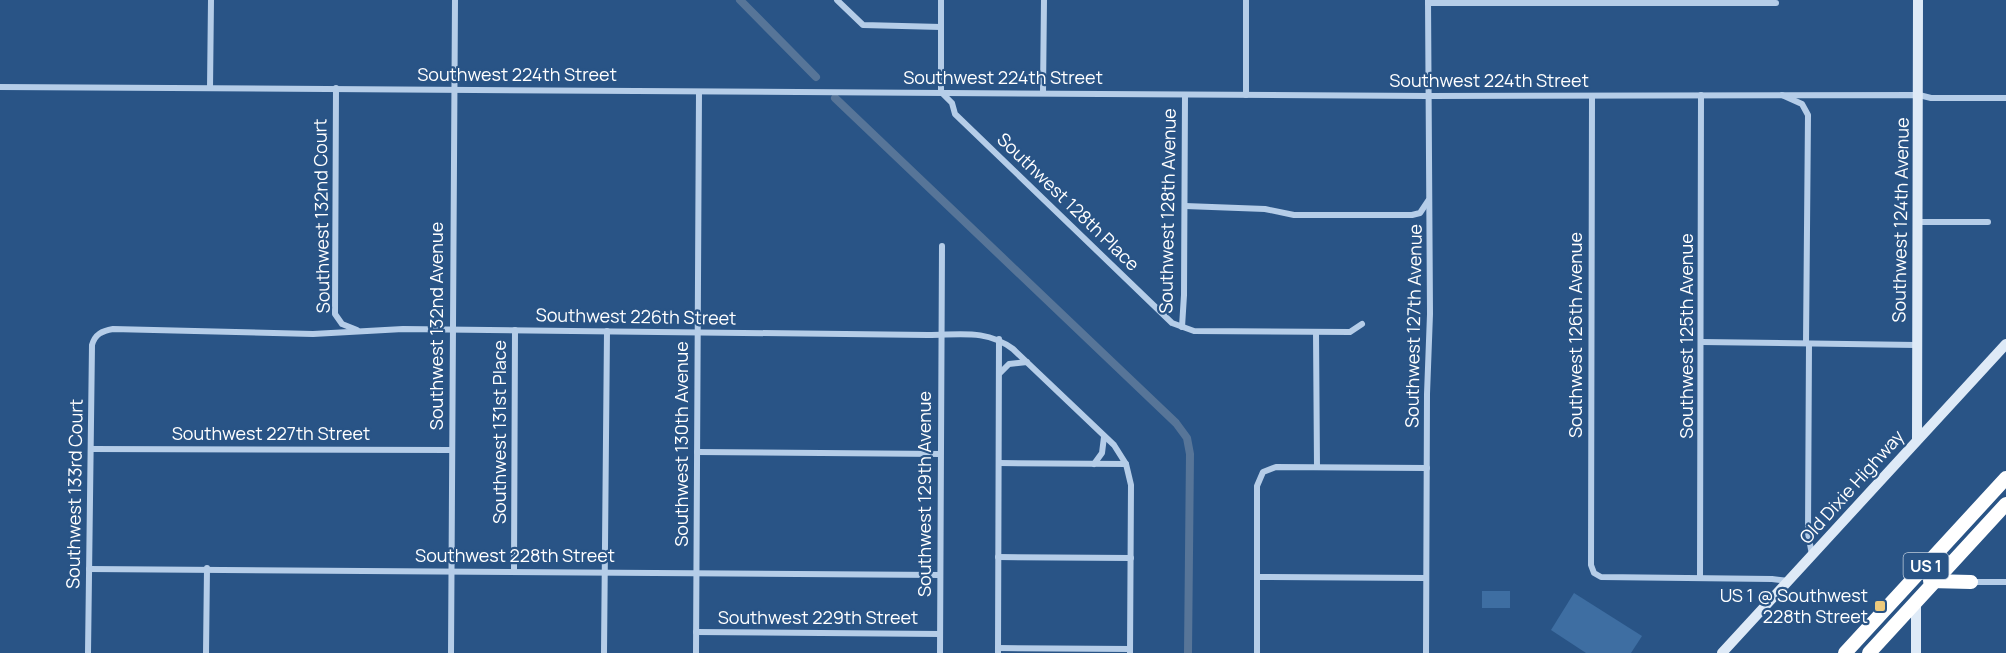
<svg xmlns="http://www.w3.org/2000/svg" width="2006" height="653" font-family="Manrope,sans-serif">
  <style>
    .green { fill: #3e6ea2 }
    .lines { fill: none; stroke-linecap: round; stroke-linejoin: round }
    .canal { stroke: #577598; stroke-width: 8 }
    .street { stroke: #b5cde8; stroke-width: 6 }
    .secondary { stroke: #deeaf7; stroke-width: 10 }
    .highway { stroke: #fff; stroke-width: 14 }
    .poi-dot { fill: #eeca7c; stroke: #295486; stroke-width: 2 }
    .labels { text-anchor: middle; stroke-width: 4.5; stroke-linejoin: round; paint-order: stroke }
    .shield { fill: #295486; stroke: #bfccdb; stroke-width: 1.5 }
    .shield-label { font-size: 16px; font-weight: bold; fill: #fff }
    .street-label { font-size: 18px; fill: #fff; stroke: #295486 }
    .poi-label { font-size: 18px; fill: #fff; stroke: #295486; text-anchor: end }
  </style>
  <rect width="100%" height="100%" fill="#295486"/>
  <g class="green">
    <rect x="1482" y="591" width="28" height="17"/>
    <path d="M1574 593 1642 636 1631 653H1586L1551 630Z"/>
  </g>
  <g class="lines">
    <g class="canal">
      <path d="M740 0 816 77"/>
      <path d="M835 98 1176 423 1187 438 1190 454 1188 653"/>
    </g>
    <g class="street">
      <path d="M837 0 863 25 941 27"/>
      <path d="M941 0V92L952 103 955 114 1172 323 1194 331 1350 332 1362 324"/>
      <path d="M1246 0V95"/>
      <path d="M1428 3H1776"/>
      <path d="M0 87 1428 96 1919 95 1931 98H2006"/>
      <path d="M210 88 211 0"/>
      <path d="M336 88 335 314 342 324 357 330"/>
      <path d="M1043 93 1044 0"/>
      <path d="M1782 95 1802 104 1808 115 1806 343"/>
      <path d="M1592 96 1591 565 1594 573 1601 577 1772 579 1789 581"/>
      <path d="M1185 206 1265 209 1294 215H1412L1420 213 1428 201"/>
      <path d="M1917 222H1988"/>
      <path d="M1182 327 1184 295 1185 95"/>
      <path d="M1316 332 1317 467"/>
      <path d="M1702 342 1916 345"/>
      <path d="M1809 344 1808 533 1812 555"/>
      <path d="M1000 373 1009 364 1027 362"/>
      <path d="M91 449 451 450"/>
      <path d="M697 452 940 454"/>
      <path d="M999 463 1126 464"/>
      <path d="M1094 464 1102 453 1104 437"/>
      <path d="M998 557 1131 558"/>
      <path d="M89 569 940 575"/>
      <path d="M514 570 515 330"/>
      <path d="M1257 577 1426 578"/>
      <path d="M1700 577 1701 95"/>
      <path d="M1971 582H2006"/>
      <path d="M696 632 940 634"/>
      <path d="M998 648 1130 649"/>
      <path d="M88 653 92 345C95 334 102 331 113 329L313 334 403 329 928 335C960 335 986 329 1013 349L1114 445 1126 464 1131 485 1130 653"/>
      <path d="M206 653 207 568"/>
      <path d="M451 653 455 0"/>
      <path d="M604 653 607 331"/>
      <path d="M696 653 699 92"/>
      <path d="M940 653 942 246"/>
      <path d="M998 653 999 339"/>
      <path d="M1257 653V486L1263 472 1276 467 1427 468"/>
      <path d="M1426 653 1427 394 1430 314 1428 0"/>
    </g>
    <g class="secondary">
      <path d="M1917 440 1918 0"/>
      <path d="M1722 653 2006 344"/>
      <path d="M1916 653V602"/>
    </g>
    <g class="highway">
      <path d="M1930 581 1971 582"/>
      <path d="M1845 653 2006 478"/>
      <path d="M1869 653 2006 504"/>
    </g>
  </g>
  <rect class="poi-dot" x="1874" y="600" width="12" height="12" rx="3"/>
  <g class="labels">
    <rect class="shield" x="1903.5" y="553" width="45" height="26" rx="4.5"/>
    <g class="shield-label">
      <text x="1926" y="572">US 1</text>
    </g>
    <g class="street-label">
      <text x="517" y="81">Southwest 224th Street</text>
      <text x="1003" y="84">Southwest 224th Street</text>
      <text x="1489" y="87">Southwest 224th Street</text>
      <text transform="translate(1068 202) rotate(44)" y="6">Southwest 128th Place</text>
      <text transform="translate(1168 211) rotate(-89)" y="6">Southwest 128th Avenue</text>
      <text transform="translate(322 216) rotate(-91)" y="6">Southwest 132nd Court</text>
      <text transform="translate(1901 220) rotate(-89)" y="6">Southwest 124th Avenue</text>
      <text transform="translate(636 317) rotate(1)" y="6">Southwest 226th Street</text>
      <text transform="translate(437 326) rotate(-90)" y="6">Southwest 132nd Avenue</text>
      <text transform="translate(1414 326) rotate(-89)" y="6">Southwest 127th Avenue</text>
      <text transform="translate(1576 335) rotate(-90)" y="6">Southwest 126th Avenue</text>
      <text transform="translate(1687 336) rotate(-90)" y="6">Southwest 125th Avenue</text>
      <text transform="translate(500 432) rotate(-90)" y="6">Southwest 131st Place</text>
      <text x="271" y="440">Southwest 227th Street</text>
      <text transform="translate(682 444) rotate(-90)" y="6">Southwest 130th Avenue</text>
      <text transform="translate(1852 487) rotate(-48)" y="6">Old Dixie Highway</text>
      <text transform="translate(75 494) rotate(-89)" y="6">Southwest 133rd Court</text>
      <text transform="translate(925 494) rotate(-90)" y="6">Southwest 129th Avenue</text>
      <text x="515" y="562">Southwest 228th Street</text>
      <text x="818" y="624">Southwest 229th Street</text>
    </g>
    <g class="poi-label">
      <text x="1868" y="602">US 1 @ Southwest<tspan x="1868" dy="21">228th Street</tspan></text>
    </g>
  </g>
</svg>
